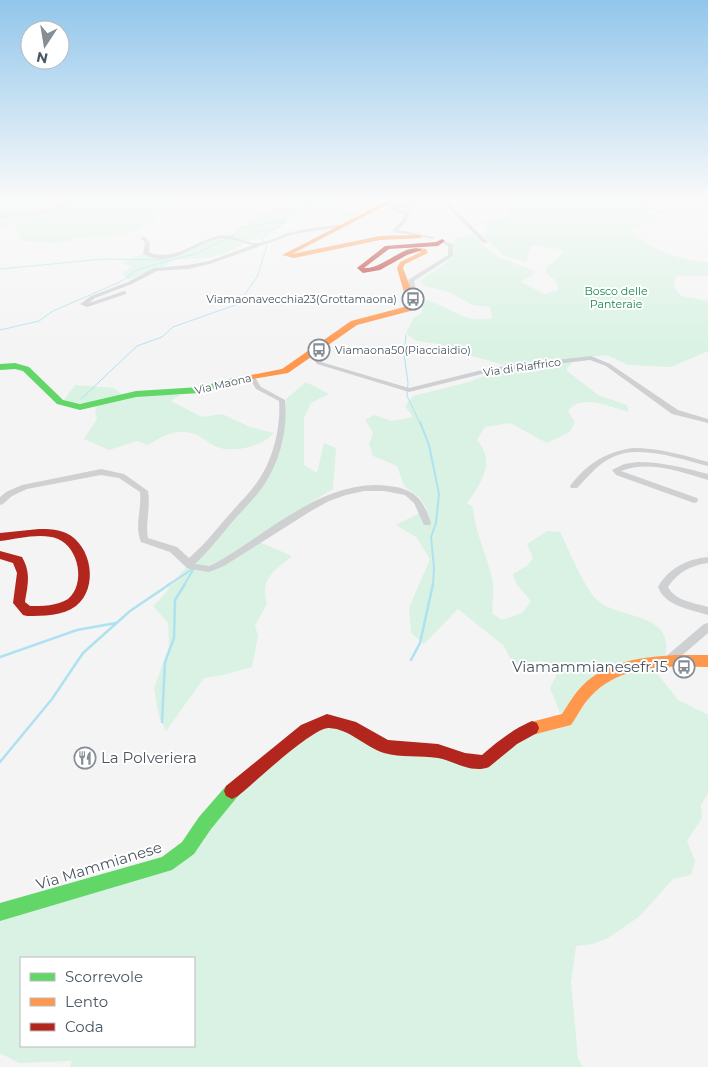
<svg xmlns="http://www.w3.org/2000/svg" width="708" height="1067" font-family="Montserrat,sans-serif">
  <style>
    .green { fill: #d9f2e3; fill-rule: evenodd }
    .lines { fill: none; stroke-linecap: round; stroke-linejoin: round }
    .stream-far2 { stroke: #aee2f0; stroke-width: 1 }
    .stream-far1 { stroke: #aee2f0; stroke-width: 2 }
    .stream { stroke: #aee2f0; stroke-width: 2.5 }
    .street { fill: #ced0d2; fill-rule: evenodd }
    .fast { fill: #63d668; fill-rule: evenodd }
    .slow { fill: #ff974d; fill-rule: evenodd }
    .jam { fill: #b3261e; fill-rule: evenodd }
    .labels { text-anchor: middle; stroke-width: 4; stroke-linejoin: round; paint-order: stroke }
    .far-park-label { font-size: 11px; fill: #17864f; stroke: #fff }
    .far-poi-label { font-size: 11px; fill: #4a5661; stroke: #fff; text-anchor: end }
    .far-street-label { font-size: 11px; fill: #4a5661; stroke: #fff }
    .near-poi-label { font-size: 15px; fill: #4a5661; stroke: #fff; text-anchor: end }
    .near-street-label { font-size: 15px; fill: #4a5661; stroke: #fff }
  </style>
  <rect width="100%" height="100%" fill="#f4f4f4"/>
  <g class="green">
    <path d="M0 201H143L144 205 164 201H183L176 206 160 212C145 239 101 235 73 238V241L56 243 22 241 15 228 19 218 12 226H0V219L9 218H0Z"/>
    <path d="M286 201H348L338 202V205L358 214 351 217 317 206 313 210 287 218 285 224 226 253 207 258 174 260C167 267 140 274 128 280L123 272 132 267 122 263 144 253 158 255 183 251 216 237 231 235 248 226 247 219Z"/>
    <path d="M524 201H637V204L648 209 647 211 660 219C651 227 640 223 630 229 643 247 686 263 708 262V276H677L675 279 674 287 681 296 708 301V351L671 367 628 365 607 355 575 358 566 370 598 395 627 405 629 412C610 407 582 393 568 411L575 422 570 432 547 443 510 423 485 427 477 440C496 462 482 482 467 503L473 507C475 535 488 556 493 583 495 592 491 602 493 614L502 620 522 613 531 601 517 585 513 574 528 565 533 558 527 544 547 531 560 532C568 548 585 589 597 600 619 620 676 611 665 658L608 670 561 715 550 688 557 674 543 661 513 664 504 646 458 609 424 644 411 633 409 608 430 559 416 537 396 525 427 509 419 497 404 486 397 466 373 456 369 444 373 433 365 420 374 415 392 421 413 417 405 406 413 396 469 382 487 375 506 372 504 365 465 354 439 344 416 341 406 333 414 317 422 313V299C447 304 464 325 492 318L490 307 473 305 449 292 425 286 420 281 452 258 454 239 472 233C480 242 488 252 499 257 512 263 524 266 536 272L521 282 545 294 559 290 556 281 546 273 547 267 558 259 564 250 532 245 526 262 503 255 484 237 489 230 482 223 507 216 509 202Z"/>
    <path d="M306 382 329 394 311 403 304 418V465L317 473 324 443 336 448 333 489 292 514 257 541 292 556C274 571 260 578 267 604L255 625 258 636 252 667 223 675 204 678 166 731 159 717 154 688 169 647 168 623 153 606C165 596 172 582 183 571 236 523 284 475 286 399Z"/>
    <path d="M75 385 114 388 122 395H180L171 401 202 417 222 414 250 427 274 433C263 446 236 452 220 448 207 444 202 434 186 432 172 430 159 439 147 445L137 441 109 450 84 439 97 419 95 411 97 406C86 402 75 404 64 400Z"/>
    <path d="M652 667 678 700 708 715V793L701 805 702 818 687 841 695 861 691 875 673 879 640 916 608 938 593 944 576 946 571 983 578 1058 583 1067H70L72 1061 19 1063 0 1053V916L180 863 227 801 312 730 332 726 352 735 372 747 391 753 423 752 469 766 526 735 559 729 575 718 596 688 619 675ZM21 958H194V1046H21Z"/>
  </g>
  <g class="lines">
    <g class="stream-far2">
      <path d="M0 269 104 259 167 260"/>
      <path d="M0 330 39 321 53 311 122 281 136 270 197 253 231 237 240 228 288 220 316 201"/>
      <path d="M406 335 404 354 408 383 407 396 420 423"/>
      <path d="M81 399 137 346 162 337 173 327 238 304 257 277 267 245 261 238 285 222"/>
    </g>
    <g class="stream-far1">
      <path d="M420 422 429 445 439 494 436 523 431 537 434 568 433 585"/>
      <path d="M168 585 194 568"/>
      <path d="M184 585 193 570"/>
    </g>
    <g class="stream">
      <path d="M0 657 77 630 116 623"/>
      <path d="M411 660 420 643 433 584"/>
      <path d="M162 722 165 662 174 638 175 600 185 584"/>
      <path d="M0 762 52 699 83 653 130 611 170 584"/>
    </g>
    <g class="street">
      <path d="M76 201H81L40 214 0 218V216L40 212Z"/>
      <path d="M429 201H437L395 209 410 213 406 222 398 230 434 237V239L393 232V230L402 221 405 214 390 211 393 206Z"/>
      <path d="M442 201H446L487 241V243H483Z"/>
      <path d="M641 201H647L646 202 651 207 664 212 662 213 647 209 641 203Z"/>
      <path d="M338 225H340V227L294 234 210 264 188 269 157 271 132 284 95 298 89 303 124 291 126 292V294L87 307 80 304 91 296 128 282 154 268 188 265 209 261 253 245C243 243 232 238 222 238 197 240 171 272 143 253L145 243 141 238V237H145L150 243 149 252C173 263 195 241 218 236 232 233 246 245 259 243 270 242 281 235 292 232 307 228 323 227 338 225Z"/>
      <path d="M440 240 453 244V256L414 281 418 299 415 306H411L412 299 408 280 448 255V246L440 242Z"/>
      <path d="M324 344 327 346 318 356 321 362 409 388 490 368 591 356 610 364 678 410 708 419V423L672 414 606 366 590 360 490 372 409 392 317 364 312 356 322 345Z"/>
      <path d="M252 375 254 376 261 387 285 400C288 429 280 461 264 485 255 498 244 509 234 520 221 535 209 551 195 564L209 566 214 564C267 535 324 477 389 486 415 489 423 499 431 523L430 525H424L414 503 405 495 384 491H364L346 495 329 501 311 511 224 566 209 572 190 569 187 568 170 552 141 542C134 526 142 509 140 492L119 478 101 475 27 489 12 496 3 504 0 505V497L6 492 22 485 101 469 124 474 148 491C151 507 145 522 148 538L177 547 189 558C203 546 215 531 228 516 238 504 249 494 258 481 273 460 281 427 279 401L256 389 249 377Z"/>
      <path d="M633 448C659 448 683 455 708 462V466C678 459 638 443 609 459 596 466 587 478 577 488H571L570 486C587 464 605 452 633 448Z"/>
      <path d="M638 462C662 462 685 468 708 474V480C681 472 649 460 621 471L697 498 698 500 697 502 694 503 616 475 612 470 624 464Z"/>
      <path d="M708 557V563C691 565 677 573 668 587 675 601 695 603 708 607V615C690 609 666 607 658 587 669 568 687 559 708 557Z"/>
      <path d="M708 623V633L672 664 668 665 664 664 663 661 664 658 704 624Z"/>
    </g>
    <g class="fast">
      <path d="M15 363 29 367 63 400 80 404 136 391 200 387 233 378 237 381 200 393 136 397 80 410 57 404 23 371 15 369 0 370V364Z"/>
      <path d="M232 783 238 786 240 791 238 796 211 829 194 854 172 870 0 921V903L162 857 182 842 199 817 226 786Z"/>
    </g>
    <g class="slow">
      <path d="M387 201H394L292 254 380 236 419 235 422 237 421 238 380 240 294 258 282 255Z"/>
      <path d="M419 248 426 249 428 253 405 264 403 268 417 305 414 310 357 325 288 373 230 383V379L282 369 351 321 408 306 397 268 400 262 421 252 416 250Z"/>
      <path d="M676 655H708V667C668 666 621 664 591 696 583 704 578 715 571 725L532 735 527 733 525 728 527 723 562 714C568 705 574 694 582 686 607 661 642 657 676 655Z"/>
    </g>
    <g class="jam">
      <path d="M442 239 445 241 438 246 389 249 364 268C382 270 407 241 422 250L407 255 380 270 363 273 357 268 385 246 436 242Z"/>
      <path d="M39 529C48 529 57 529 66 533 92 545 99 588 76 606 63 616 43 616 27 616L23 615 13 603 17 573 13 563 0 559V551L22 557C31 573 28 584 25 602L30 606C42 606 57 606 68 599 86 584 79 548 58 539 42 532 17 539 0 541V533Z"/>
      <path d="M327 714 356 722 388 740 438 744 465 753 482 755C497 742 513 729 532 721L537 723 539 728 537 733 517 744 489 767C472 774 454 761 438 758 420 755 401 758 384 753 365 747 350 729 329 728 313 727 253 784 238 796L232 799 226 796 224 791 226 786 301 725Z"/>
    </g>
  </g>
  <linearGradient id="sky" x2="0" y2="1"><stop stop-color="#91c6eb"/><stop offset="0.57" stop-color="#fafafa"/><stop offset="1" stop-color="#fafafa" stop-opacity="0"/></linearGradient>
  <rect width="708" height="350" fill="url(#sky)"/>
  <defs>
    <g id="bus-ring" transform="scale(1.125)"><circle r="9.5" fill="#fff" stroke="#868d94" stroke-width="1.5"/><path d="M-5-6H5V4H4V6H2V4H-2V6H-4V4H-5ZM-3.5-4V0h7V-4ZM-3.5 1.2v1.5H-2V1.2ZM2 1.2v1.5H3.5V1.2Z" fill="#868d94"/></g>
    <g id="restaurant-ring" transform="scale(1.125)"><circle r="9.5" fill="#fff" stroke="#868d94" stroke-width="1.5"/><path d="M-5-6h1v4h1v-4h1v4h1v-4h1v5L-1.5 .5V6h-2V.5L-5-1ZM5-6V6H3V1.5H1.5Q1.5-4 5-6Z" fill="#868d94"/></g>
  </defs>
  <g fill-rule="evenodd">
    <use href="#bus-ring" x="413" y="299"/>
    <use href="#bus-ring" x="319" y="350"/>
    <use href="#bus-ring" x="684" y="667"/>
    <use href="#restaurant-ring" x="85" y="758"/>
  </g>
  <g class="labels">
    <g class="far-park-label">
      <text x="616" y="295">Bosco delle<tspan x="616" dy="13">Panteraie</tspan></text>
    </g>
    <g class="far-poi-label">
      <text x="397" y="303">Viamaonavecchia23(Grottamaona)</text>
      <text x="335" y="354" text-anchor="start">Viamaona50(Piacciaidio)</text>
    </g>
    <g class="far-street-label">
      <text transform="translate(522 367) rotate(-8)" y="4">Via di Riaffrico</text>
      <text transform="translate(223 384) rotate(-13)" y="4">Via Maona</text>
    </g>
    <g class="near-poi-label">
      <text x="668" y="672">Viamammianesefr.15</text>
      <text x="101" y="763" text-anchor="start">La Polveriera</text>
    </g>
    <g class="near-street-label">
      <text transform="translate(99 866) rotate(-17)" y="5">Via Mammianese</text>
    </g>
  </g>
  <rect x="20" y="957" width="175" height="90" fill="#ffffff" stroke="#b7bbc0"/>
  <rect x="30" y="973" width="25" height="8" fill="#63d668" stroke="#b7bbc0"/>
  <text x="65" y="982" font-size="15" fill="#4a5661">Scorrevole</text>
  <rect x="30" y="998" width="25" height="8" fill="#ff974d" stroke="#b7bbc0"/>
  <text x="65" y="1007" font-size="15" fill="#4a5661">Lento</text>
  <rect x="30" y="1023" width="25" height="8" fill="#b3261e" stroke="#b7bbc0"/>
  <text x="65" y="1032" font-size="15" fill="#4a5661">Coda</text>
  <g transform="translate(45 45) rotate(192)"><circle r="24" fill="#ffffff" stroke="#b7bbc0"/>
  <path d="M0-4L9 19L0 12L-9 19Z" fill="#868d94"/>
  <text y="-8" font-size="14" font-weight="bold" text-anchor="middle" fill="#4a5661">N</text>
  </g>
</svg>
